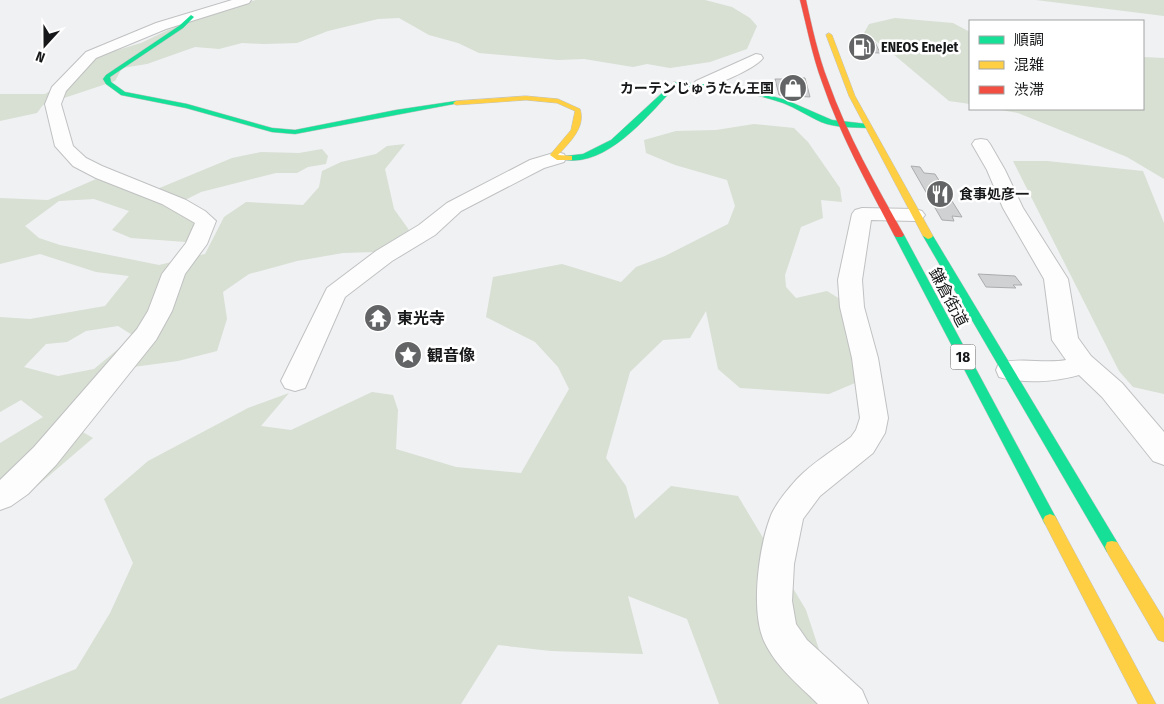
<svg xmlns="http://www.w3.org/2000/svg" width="1164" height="704" font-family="'Fira Sans Condensed','Noto Sans JP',sans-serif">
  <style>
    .green { fill: #d8dfd3; fill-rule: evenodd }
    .building { fill: #d0d1d2; stroke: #abacae }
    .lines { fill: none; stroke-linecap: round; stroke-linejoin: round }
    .street-casing { stroke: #c0c1c2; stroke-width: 2 }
    .fast-casing { stroke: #c0c1c2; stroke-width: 1 }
    .slow-casing { stroke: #c0c1c2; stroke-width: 1 }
    .jam-casing { stroke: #c0c1c2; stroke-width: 1 }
    .street { fill: #fdfdfd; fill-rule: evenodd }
    .fast { fill: #16e098; fill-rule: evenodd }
    .slow { fill: #ffcf43; fill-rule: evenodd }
    .jam { fill: #f24e42; fill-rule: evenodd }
    .labels { text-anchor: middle; stroke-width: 5; stroke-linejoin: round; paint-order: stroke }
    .far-poi-label { font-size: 14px; font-weight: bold; fill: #171819; stroke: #fff; text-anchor: start }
    .shield { fill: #fff; stroke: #5d5d5e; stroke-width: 1 }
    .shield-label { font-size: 15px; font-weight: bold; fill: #171819 }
    .street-label { font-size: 16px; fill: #171819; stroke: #fff }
    .poi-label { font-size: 16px; font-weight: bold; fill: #171819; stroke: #fff; text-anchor: start }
  </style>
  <rect width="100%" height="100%" fill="#f0f1f3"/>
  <g class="green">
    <path d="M256 0H705L732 7 750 18 757 26 747 49 710 62 670 68 647 64 633 67 584 59 558 60 479 53 458 43 429 35 399 18 378 19 328 31 297 43 263 44 242 43 219 49 195 47 147 64 122 68 115 81 43 105 37 113 0 121V94H45L79 73 91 58 141 43 168 30 229 7Z"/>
    <path d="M1036 0H1164V16Z"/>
    <path d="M895 18 953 23 970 32V104L949 101 886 48 864 33 869 24Z"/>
    <path d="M1143 57 1164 58V179L1127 157 1018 113 995 109H1143Z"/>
    <path d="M754 124 794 128 808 142 840 188 842 202 821 200 823 218 801 227 785 275 786 287 796 298 827 291 866 315 855 383 829 394 740 388 718 369 706 311 690 338 663 340 630 372 606 458 626 486 635 519 671 486 738 496 806 610 837 704H719L687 619 628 596 643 654 551 651 498 645 461 704H0V699L76 669 110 613 133 563 104 499 148 461 248 408 289 393 261 426 291 430 372 392 393 395 398 410 396 449 456 467 521 473 569 389 558 367 535 342 486 317 493 277 562 264 621 282 636 267 665 256 728 224 735 206 727 180 675 165 646 153 644 140 676 131 716 130Z"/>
    <path d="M405 144 385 169 394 209 409 230 375 252 343 253 297 261 249 274 223 292 227 319 217 351 178 361 133 367 64 421 93 438 37 486 3 487 0 489V443L43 417 21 400 0 412V317L30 319 105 306 129 276 96 272 40 254 0 264V198L48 200 96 179 145 194 232 158 261 152 299 153 322 149 328 156 326 164 308 167 297 173H276L201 192 173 206 197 221 186 242 131 238 112 230 129 211 94 199 59 201 25 226 39 238 60 245 159 265 205 254 224 217 246 202 303 205 319 187 322 171 341 162 376 154 387 146ZM118 326 134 336 94 369 58 376 24 367 46 344 67 342 86 331Z"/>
    <path d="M1013 161H1047L1143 171 1164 223V394L1133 387 1119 371Z"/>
  </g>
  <g class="building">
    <path d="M851 41 875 42 880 53 855 52Z"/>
    <path d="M789 77 805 78 810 97 779 95 775 79H790Z"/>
    <path d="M911 166 920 167 924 173 935 174 962 217 952 216 954 221 942 220Z"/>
    <path d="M978 274 1015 276 1022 285H1013L1016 288 986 287Z"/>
  </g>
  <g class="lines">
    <g class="street-casing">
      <g id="street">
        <path d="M232 0H251L249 3 166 29 96 58 66 91 61 104 73 146 86 158 102 166 186 200 205 211 216 221 207 244 185 274 172 311 156 340 56 465 28 494 11 506 0 510V480L34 447 137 329 148 311 162 274 186 243 195 223 162 204 96 178 73 166 55 146 45 104 52 87 86 52 156 23Z"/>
        <path d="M756 54 761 55 763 58C755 69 708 90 696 87L693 84 696 81Z"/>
        <path d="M981 139 987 140 990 144 1005 170 1023 208 1068 279 1078 338 1091 356 1122 383 1164 432V465L1153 461 1102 397 1079 375C1054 382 1024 384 999 377L996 370 999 363C1021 357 1044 364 1066 360L1052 340 1044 279 1003 208 987 170 972 144 975 140Z"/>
        <path d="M557 152 564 154 566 158 564 162 544 168 461 211 435 235 392 261 345 297 305 388 295 391 285 388 281 381 327 288 376 251 419 225 447 203 530 160Z"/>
        <path d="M862 208 915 209 922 211 925 215 922 219 915 221 871 220 862 280 864 307 878 358 888 418 885 433 873 453 820 496 803 519 794 564 792 601 796 624 807 640 862 690 868 704H818C798 684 776 667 764 641 750 610 759 544 772 513 778 501 788 489 797 479 812 463 834 450 851 437L856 430 860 418 852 358 840 307 838 280 852 214 855 210Z"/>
      </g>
    </g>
    <g class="fast-casing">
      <g id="fast">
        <path d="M191 15 194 17 183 28 110 77 111 82 125 92 187 104 272 128 295 130 396 110 456 101 459 103 295 134 272 132 186 108 121 95 106 84 103 79 106 75 179 26Z"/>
        <path d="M674 82 716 85 757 92 786 100 832 120 867 124 871 126 867 128C851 127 836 128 821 122 808 116 796 108 783 103 749 91 711 87 676 86 650 113 609 166 566 160V156L583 154 611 140Z"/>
        <path d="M899 232 904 235 1055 516 1057 520 1055 524 1050 526 1045 524 894 235Z"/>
        <path d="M928 233 933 236 1117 542 1119 547 1117 552 1112 553 1107 552 923 236Z"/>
      </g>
    </g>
    <g class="slow-casing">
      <g id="slow">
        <path d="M829 33 832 35 855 96 933 236 931 238 928 239 923 236 849 96 826 35Z"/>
        <path d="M526 96 558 99 580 109C586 127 570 142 558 155L572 156V160H557L550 155 571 130 575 111 557 103 526 100 456 105 453 103 456 101Z"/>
        <path d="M1050 514 1055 516 1156 704H1138L1043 520 1045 516Z"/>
        <path d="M1112 541 1117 542 1164 619V642L1158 640 1107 552 1105 547 1107 542Z"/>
      </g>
    </g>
    <g class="jam-casing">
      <path id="jam" d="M800 0H806C812 27 818 55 828 81 847 135 876 185 904 235L902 237H896L894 235C868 185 840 135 822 82 812 55 807 27 800 0Z"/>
    </g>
    <use href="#street" class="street"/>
    <use href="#fast" class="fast"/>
    <use href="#slow" class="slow"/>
    <use href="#jam" class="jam"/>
  </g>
  <defs>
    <g id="fuel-disc" transform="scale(1.4375)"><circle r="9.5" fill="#636465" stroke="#fff"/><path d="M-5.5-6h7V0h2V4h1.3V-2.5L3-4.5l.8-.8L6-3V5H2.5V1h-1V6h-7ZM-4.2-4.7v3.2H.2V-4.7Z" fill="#fff"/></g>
    <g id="shop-disc" transform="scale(1.4375)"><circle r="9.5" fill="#636465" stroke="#fff"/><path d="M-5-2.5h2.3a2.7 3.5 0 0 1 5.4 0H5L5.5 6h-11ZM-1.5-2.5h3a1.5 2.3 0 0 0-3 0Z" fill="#fff"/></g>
    <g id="restaurant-disc" transform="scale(1.4375)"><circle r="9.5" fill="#636465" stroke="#fff"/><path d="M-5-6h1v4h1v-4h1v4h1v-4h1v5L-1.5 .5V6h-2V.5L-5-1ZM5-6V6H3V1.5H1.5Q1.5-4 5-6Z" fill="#fff"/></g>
    <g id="temple-disc" transform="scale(1.4375)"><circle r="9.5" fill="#636465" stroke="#fff"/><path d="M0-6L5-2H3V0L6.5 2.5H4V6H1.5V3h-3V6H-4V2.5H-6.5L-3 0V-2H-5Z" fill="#fff"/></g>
    <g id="sight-disc" transform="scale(1.4375)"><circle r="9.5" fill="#636465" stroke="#fff"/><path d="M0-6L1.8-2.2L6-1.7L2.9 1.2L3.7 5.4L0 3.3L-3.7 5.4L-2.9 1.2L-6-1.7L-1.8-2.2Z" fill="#fff"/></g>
  </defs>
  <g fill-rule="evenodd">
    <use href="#fuel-disc" x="862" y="47"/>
    <use href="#shop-disc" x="793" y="88"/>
    <use href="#restaurant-disc" x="940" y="194"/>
    <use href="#temple-disc" x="378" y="318"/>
    <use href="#sight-disc" x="408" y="355"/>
  </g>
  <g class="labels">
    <g class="far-poi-label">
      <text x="881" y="52">ENEOS EneJet</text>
      <text x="774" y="93" text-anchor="end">カーテンじゅうたん王国</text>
      <text x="959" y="199">食事処彦一</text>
    </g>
    <rect class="shield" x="950.5" y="344.5" width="25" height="25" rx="4"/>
    <g class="shield-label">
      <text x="963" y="362">18</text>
    </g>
    <g class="street-label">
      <text transform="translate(949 297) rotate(62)" y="6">鎌倉街道</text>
    </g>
    <g class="poi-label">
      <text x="397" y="324">東光寺</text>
      <text x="427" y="361">観音像</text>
    </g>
  </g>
  <rect x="969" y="20" width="175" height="90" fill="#ffffff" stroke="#a2a3a3"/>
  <rect x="979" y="36" width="25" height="8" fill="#16e098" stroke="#a2a3a3"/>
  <text x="1014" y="45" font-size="15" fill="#171819">順調</text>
  <rect x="979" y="61" width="25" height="8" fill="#ffcf43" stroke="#a2a3a3"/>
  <text x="1014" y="70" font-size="15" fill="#171819">混雑</text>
  <rect x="979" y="86" width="25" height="8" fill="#f24e42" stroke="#a2a3a3"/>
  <text x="1014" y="95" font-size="15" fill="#171819">渋滞</text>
  <g transform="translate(45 45) rotate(201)" stroke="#ffffff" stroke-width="4" paint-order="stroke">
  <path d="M0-4L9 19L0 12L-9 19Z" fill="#171819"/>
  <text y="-8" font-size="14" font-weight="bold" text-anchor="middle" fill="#171819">N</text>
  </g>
</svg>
